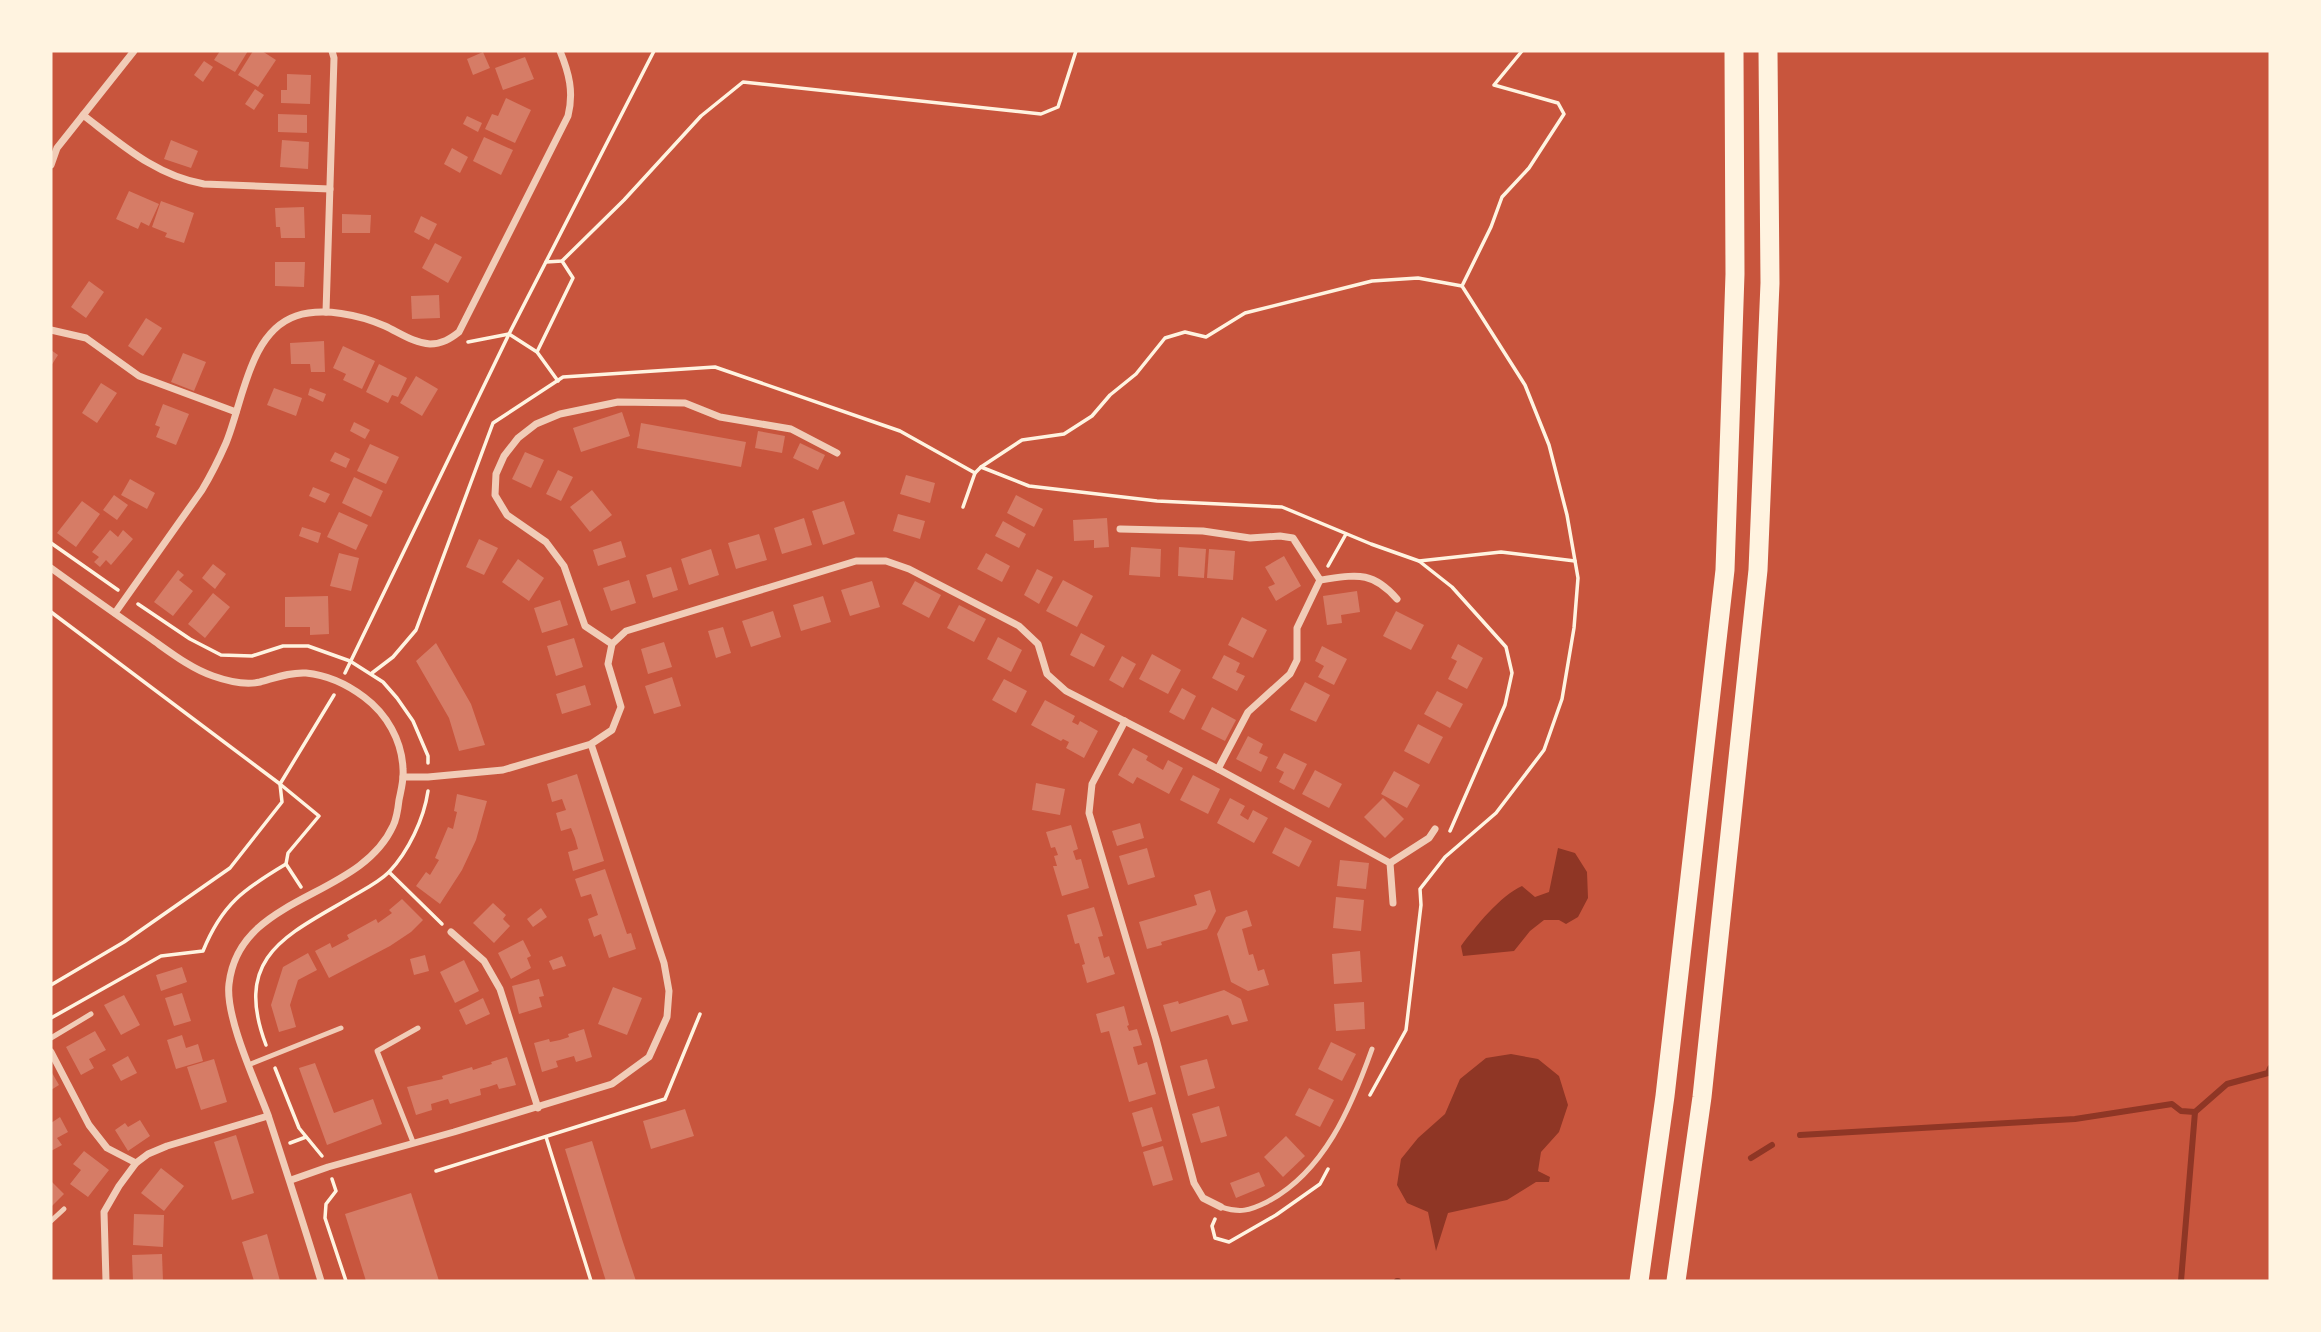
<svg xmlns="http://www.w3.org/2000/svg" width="2321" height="1332" font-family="'Fira Sans Condensed',sans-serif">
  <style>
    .water { fill: #8f3625 }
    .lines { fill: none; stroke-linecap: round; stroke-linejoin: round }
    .stream { stroke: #8f3625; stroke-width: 6 }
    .building { fill: #d67c66 }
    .path { stroke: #fff3e0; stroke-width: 3.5 }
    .service { stroke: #f1ccb7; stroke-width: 5 }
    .minor { stroke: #f1ccb7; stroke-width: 7 }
    .trunk { stroke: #fff3e0; stroke-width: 19 }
  </style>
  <rect width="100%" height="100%" fill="#c8553d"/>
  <g class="water">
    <path d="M1558 848 1575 853 1587 872 1588 898 1578 917 1566 924 1559 920H1544L1530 931 1514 951 1463 956 1461 946C1475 927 1501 895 1522 886L1535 897 1549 892Z"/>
    <path d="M1511 1054 1538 1059 1559 1076 1568 1105 1559 1132 1541 1152 1538 1171 1550 1177 1549 1182H1536L1507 1200 1448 1213 1436 1251 1428 1212 1407 1203 1397 1185 1401 1159 1418 1138 1445 1114 1460 1079 1486 1058Z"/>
  </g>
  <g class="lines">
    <g class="stream">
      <path d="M1800 1135 2075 1119 2172 1104 2181 1111 2195 1112"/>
      <path d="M1751 1158 1772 1145"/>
      <path d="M1397 1281H1398"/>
      <path d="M2181 1281 2195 1112 2227 1084 2268 1073 2270 1068"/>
    </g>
  </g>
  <g class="building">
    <path d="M220 51H248L235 72 214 60Z"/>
    <path d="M253 51H262L276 60 258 87 238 75Z"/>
    <path d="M483 52 490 68 473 75 467 59Z"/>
    <path d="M525 57 534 79 503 90 495 68Z"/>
    <path d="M204 61 213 67 203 82 194 75Z"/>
    <path d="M287 74 311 75 310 104 281 103V90H287Z"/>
    <path d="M255 89 264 95 254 110 245 104Z"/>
    <path d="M506 98 531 110 515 143 485 129 492 114 498 116Z"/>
    <path d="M278 114 307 115V133L278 132Z"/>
    <path d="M467 116 482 123 478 132 463 124Z"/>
    <path d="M484 137 513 150 501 175 473 161Z"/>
    <path d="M171 140 198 151 191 168 164 159Z"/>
    <path d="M282 140 309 142 308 169 280 167Z"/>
    <path d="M452 148 468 157 460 173 444 164Z"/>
    <path d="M129 191 159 204 149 226 141 222 138 229 116 219Z"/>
    <path d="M161 201 194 213 184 243 165 237 167 233 152 227Z"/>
    <path d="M304 207 305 238H281L280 227H276L275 208Z"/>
    <path d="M342 214 371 215 370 233H342Z"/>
    <path d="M421 216 437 224 429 240 414 232Z"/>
    <path d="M435 243 462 257 448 283 422 268Z"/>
    <path d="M275 262H305L304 287 275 286Z"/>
    <path d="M89 281 104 292 86 318 71 307Z"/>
    <path d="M439 295 440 318 412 319 411 296Z"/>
    <path d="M146 318 162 328 143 356 128 346Z"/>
    <path d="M324 341 325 372H311L310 364H291L290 343Z"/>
    <path d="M343 346 375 361 362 389 343 380 346 374 333 368Z"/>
    <path d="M51 350 58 355 51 366Z"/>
    <path d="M183 353 206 362 194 391 171 382Z"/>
    <path d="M379 364 407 378 398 397 392 395 388 403 366 392Z"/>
    <path d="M416 376 438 389 422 416 400 403Z"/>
    <path d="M101 383 117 393 97 423 82 413Z"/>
    <path d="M274 388 302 398 296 416 267 405Z"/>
    <path d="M310 388 326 394 323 402 308 395Z"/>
    <path d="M163 404 189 414 176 445 156 437 160 427 155 425Z"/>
    <path d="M622 412 630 436 581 452 573 428Z"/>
    <path d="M354 422 370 430 365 439 350 431Z"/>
    <path d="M641 423 746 442 741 467 637 448Z"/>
    <path d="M758 431 785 436 782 453 755 448Z"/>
    <path d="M800 443 825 455 818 470 793 458Z"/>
    <path d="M370 444 399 457 386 484 357 471Z"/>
    <path d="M335 452 350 459 346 468 330 461Z"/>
    <path d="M525 452 544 460 531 488 512 479Z"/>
    <path d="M558 470 573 477 561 501 546 494Z"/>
    <path d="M906 475 935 483 930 503 900 494Z"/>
    <path d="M354 477 383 491 371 517 342 503Z"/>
    <path d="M130 479 155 493 147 509 121 495Z"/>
    <path d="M313 487 330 494 325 503 309 496Z"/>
    <path d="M592 490 612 515 590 532 570 507Z"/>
    <path d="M114 495 128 505 117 520 103 510Z"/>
    <path d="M1016 495 1043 509 1034 527 1007 513Z"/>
    <path d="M82 501 100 514 76 547 57 533Z"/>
    <path d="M844 501 855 534 823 545 812 511Z"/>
    <path d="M339 512 368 525 356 550 327 537Z"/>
    <path d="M898 514 925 521 920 539 893 531Z"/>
    <path d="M804 518 812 545 782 554 774 528Z"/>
    <path d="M1107 518 1109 547 1094 548V540L1074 541 1073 520Z"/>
    <path d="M1003 521 1026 534 1019 548 995 536Z"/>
    <path d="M302 527 321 533 318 543 299 536Z"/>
    <path d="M110 530 118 537 123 530 133 539 111 565 106 560 100 567 94 562 99 557 92 552Z"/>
    <path d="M759 534 767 560 736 569 728 543Z"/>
    <path d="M479 539 498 548 484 575 466 567Z"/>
    <path d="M621 541 626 557 598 566 593 550Z"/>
    <path d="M1131 547 1161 549 1160 577 1129 575Z"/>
    <path d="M1179 547 1206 549 1204 578 1178 576Z"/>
    <path d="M711 549 719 575 689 585 681 559Z"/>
    <path d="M1209 549 1235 551 1233 580 1207 578Z"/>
    <path d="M339 553 359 558 351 591 330 586Z"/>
    <path d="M986 553 1010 566 1002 582 977 569Z"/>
    <path d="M1284 556 1301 586 1276 601 1268 587 1275 584 1265 567Z"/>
    <path d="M518 559 544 578 529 601 502 582Z"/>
    <path d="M213 564 226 574 215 589 202 578Z"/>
    <path d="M671 567 678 590 653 598 646 575Z"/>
    <path d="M1037 569 1053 577 1039 604 1024 595Z"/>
    <path d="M178 570 184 575 179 580 193 591 173 616 154 602Z"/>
    <path d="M629 580 636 603 611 611 603 588Z"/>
    <path d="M1063 580 1093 596 1077 627 1046 611Z"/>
    <path d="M872 581 880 607 850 616 841 590Z"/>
    <path d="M915 581 941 595 929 618 902 604Z"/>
    <path d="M1357 591 1360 612 1341 615 1342 623 1327 625 1323 596Z"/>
    <path d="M213 593 230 607 205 638 188 624Z"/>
    <path d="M328 596 329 634 310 635V627H285V597Z"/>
    <path d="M823 596 831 622 801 631 793 605Z"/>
    <path d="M560 600 568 625 542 633 534 608Z"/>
    <path d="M959 605 986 619 974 642 947 628Z"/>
    <path d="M773 611 781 637 751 647 742 621Z"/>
    <path d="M1396 611 1424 625 1411 650 1383 636Z"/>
    <path d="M1242 617 1267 630 1253 658 1228 645Z"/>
    <path d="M723 627 731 653 716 658 708 631Z"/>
    <path d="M1081 633 1105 646 1094 667 1070 655Z"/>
    <path d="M998 637 1022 650 1011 672 987 659Z"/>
    <path d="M574 638 583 667 556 676 547 646Z"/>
    <path d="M664 642 672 667 648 674 641 649Z"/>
    <path d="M436 643 471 704 485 745 459 751 449 718 416 661Z"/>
    <path d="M1458 644 1483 658 1467 689 1448 679 1457 661 1451 658Z"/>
    <path d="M1322 646 1347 659 1334 685 1318 677 1324 666 1315 661Z"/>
    <path d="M1152 654 1181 670 1168 694 1139 679Z"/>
    <path d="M1224 655 1240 663 1236 672 1245 676 1237 691 1212 678Z"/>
    <path d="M1122 656 1136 664 1123 688 1109 680Z"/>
    <path d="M672 677 681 706 654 714 645 686Z"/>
    <path d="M1004 679 1027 691 1016 713 992 700Z"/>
    <path d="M1305 682 1330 695 1316 722 1290 710Z"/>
    <path d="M585 685 591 705 562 714 556 694Z"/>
    <path d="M1182 688 1196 696 1184 720 1169 712Z"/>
    <path d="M1437 691 1463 704 1450 728 1424 714Z"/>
    <path d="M1045 700 1075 716 1072 722 1078 725 1080 721 1098 731 1084 758 1066 748 1069 742 1063 739 1061 741 1031 725Z"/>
    <path d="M1212 707 1236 720 1225 741 1201 729Z"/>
    <path d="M1418 724 1443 737 1429 764 1404 751Z"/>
    <path d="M1248 736 1263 744 1259 753 1268 757 1261 772 1236 759Z"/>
    <path d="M1133 748 1148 756 1146 760 1163 770 1168 760 1183 768 1169 794 1137 777 1133 784 1118 775Z"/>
    <path d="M1284 753 1307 764 1294 790 1279 782 1284 772 1276 768Z"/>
    <path d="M1315 770 1342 784 1329 808 1302 794Z"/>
    <path d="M1394 771 1420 785 1407 808 1381 794Z"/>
    <path d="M577 774 604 861 573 871 568 852 578 849 575 838 571 828 561 831 556 813 566 810 562 799 552 802 547 784Z"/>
    <path d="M1193 775 1220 789 1208 814 1180 800Z"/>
    <path d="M1036 783 1065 789 1060 815 1032 810Z"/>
    <path d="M457 794 487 801 476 840 462 870 440 904 416 886 426 872 430 875 439 860 435 858 448 827 453 829 457 812 454 811Z"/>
    <path d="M1230 798 1245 806 1240 815 1248 820 1253 810 1268 818 1254 843 1217 823Z"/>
    <path d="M1383 798 1404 819 1385 838 1364 817Z"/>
    <path d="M1140 823 1144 838 1117 846 1112 831Z"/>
    <path d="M1071 825 1078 849 1073 851 1076 860 1081 859 1089 888 1062 896 1053 866H1057L1054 856 1058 855 1055 847 1051 848 1046 832Z"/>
    <path d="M1285 827 1312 841 1299 867 1272 853Z"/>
    <path d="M1147 848 1155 877 1128 885 1119 856Z"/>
    <path d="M1340 860 1369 863 1366 889 1337 886Z"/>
    <path d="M605 869 627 934 631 933 636 949 609 958 601 934 594 937 588 919 598 915 591 894 581 897 575 879Z"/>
    <path d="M1210 890 1216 911 1207 929 1161 942 1162 945 1147 949 1139 922 1197 905 1194 895Z"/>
    <path d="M1336 897 1364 900 1361 931 1333 928Z"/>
    <path d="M402 899 423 920 411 932 390 946 329 978 315 951 330 943 332 948 349 939 347 935 376 919 378 923 392 913 389 910Z"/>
    <path d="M493 903 506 915 503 919 510 926 494 943 473 923Z"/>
    <path d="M1094 907 1103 936 1098 937 1101 947 1104 958 1109 956 1115 974 1087 983 1082 965 1085 964 1079 943 1075 944 1067 915Z"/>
    <path d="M541 908 547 917 533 927 527 919Z"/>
    <path d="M1247 910 1252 926 1242 929 1249 955 1253 954 1258 971 1264 969 1269 985 1248 991 1231 982 1217 934 1226 917Z"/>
    <path d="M523 940 531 956 527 958 531 968 511 979 498 953Z"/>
    <path d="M1360 951 1362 982 1334 984 1332 954Z"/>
    <path d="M308 953 317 970 298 980 290 1005 296 1027 279 1032 271 1005 283 967Z"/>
    <path d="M425 955 429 971 414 975 410 959Z"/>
    <path d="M562 956 566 966 553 970 549 961Z"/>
    <path d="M464 960 479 991 455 1003 440 972Z"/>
    <path d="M182 967 187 982 161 991 156 975Z"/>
    <path d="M539 979 544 996 539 997 542 1007 519 1014 512 986Z"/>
    <path d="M613 987 642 998 627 1035 598 1024Z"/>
    <path d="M1224 990 1241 999 1248 1021 1232 1025 1228 1015 1171 1032 1163 1005 1178 1001 1179 1004Z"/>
    <path d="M182 993 191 1021 174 1026 165 998Z"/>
    <path d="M124 995 140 1025 121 1035 104 1005Z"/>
    <path d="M483 998 490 1014 466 1025 459 1010Z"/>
    <path d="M1364 1002 1365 1029 1336 1031 1334 1004Z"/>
    <path d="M1124 1006 1129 1025 1127 1026 1129 1031 1137 1029 1142 1045 1133 1047 1138 1065 1147 1062 1156 1094 1129 1102 1109 1031 1101 1033 1096 1014Z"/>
    <path d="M584 1029 592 1057 576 1062 574 1056 556 1061 558 1067 542 1072 534 1043 549 1039 550 1042 560 1040 569 1037 568 1034Z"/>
    <path d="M95 1031 106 1050 89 1059 94 1068 81 1075 66 1047Z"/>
    <path d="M182 1035 186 1048 198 1044 203 1061 176 1069 167 1040Z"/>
    <path d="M1331 1042 1356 1054 1342 1081 1318 1069Z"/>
    <path d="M128 1056 137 1073 121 1081 112 1065Z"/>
    <path d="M507 1057 516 1085 499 1089 497 1084 488 1087 480 1089 481 1095 450 1104 448 1099 431 1104 432 1110 416 1115 407 1087 443 1079 442 1076 472 1067 473 1070 482 1067 492 1064 491 1062Z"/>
    <path d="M214 1059 227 1102 201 1110 187 1067Z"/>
    <path d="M1207 1059 1215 1088 1188 1096 1180 1066Z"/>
    <path d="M315 1063 334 1113 373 1099 382 1124 327 1145 299 1068Z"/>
    <path d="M51 1071 59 1085 51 1090Z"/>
    <path d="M1309 1088 1334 1100 1320 1127 1295 1115Z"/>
    <path d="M1219 1106 1227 1136 1201 1143 1192 1114Z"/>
    <path d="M1152 1107 1162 1141 1142 1147 1132 1113Z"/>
    <path d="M685 1109 694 1136 651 1149 643 1121Z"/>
    <path d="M60 1117 68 1132 57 1138 62 1145 51 1151V1123Z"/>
    <path d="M140 1120 150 1136 128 1151 115 1130 125 1123 128 1127Z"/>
    <path d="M236 1135 254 1193 232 1200 214 1142Z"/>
    <path d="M1286 1136 1305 1156 1283 1177 1264 1157Z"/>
    <path d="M592 1141 622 1239 636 1281H606L604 1275 565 1149Z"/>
    <path d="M1163 1146 1173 1180 1153 1186 1143 1152Z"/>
    <path d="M84 1151 109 1170 88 1197 70 1184 81 1170 73 1164Z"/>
    <path d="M161 1168 184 1186 164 1211 141 1193Z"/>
    <path d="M1259 1172 1265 1186 1236 1198 1230 1183Z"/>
    <path d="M51 1181 64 1194 51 1207Z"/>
    <path d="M411 1193 439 1281H366L345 1214Z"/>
    <path d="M134 1214 164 1215 163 1247 133 1245Z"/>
    <path d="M267 1234 280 1281H254L242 1242Z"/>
    <path d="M162 1254 163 1281H133L132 1255Z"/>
  </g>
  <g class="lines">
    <g class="path">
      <path d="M546 262 562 261 624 200 701 116 743 82 1041 114 1058 107 1076 51"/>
      <path d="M468 342 509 334 537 352 558 381"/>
      <path d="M537 352 573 278 562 261"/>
      <path d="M981 467 1022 440 1064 434 1092 416 1110 395 1136 374 1165 338 1185 332 1206 337 1245 313 1372 281 1418 278 1462 286"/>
      <path d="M963 507 975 473"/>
      <path d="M51 543 118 590"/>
      <path d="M1419 561 1452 587 1506 647 1512 673 1505 705 1450 831"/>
      <path d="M1328 566 1346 534"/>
      <path d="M138 604 190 639 221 655 252 656 283 646H308L350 661 383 682 397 698 413 721 428 756V763"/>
      <path d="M51 612 280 784 319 816 288 853 286 864"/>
      <path d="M345 673 509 334 654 51"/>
      <path d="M372 673 393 657 416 630 493 423 563 377 715 367 900 431 975 473 981 467 1029 486 1157 501 1282 507 1371 544 1419 561 1501 552 1575 561"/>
      <path d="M389 872 442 924"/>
      <path d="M51 985 124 942 230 868 282 802 280 784 334 695"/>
      <path d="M51 1018 161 956 203 951C222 904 244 889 286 864L301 887"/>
      <path d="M266 1045C232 955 288 935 353 896 365 889 379 882 389 872 408 852 424 819 428 791"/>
      <path d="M275 1068 299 1128 322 1156"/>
      <path d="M1370 1095 1406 1030 1421 905 1420 889 1445 857 1496 813 1544 750 1562 699 1574 628 1578 578 1567 515 1549 445 1525 385 1462 286 1491 227 1502 197 1529 168 1564 114 1558 103 1494 85 1522 51"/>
      <path d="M546 1137 591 1281"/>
      <path d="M290 1143 306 1137"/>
      <path d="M436 1171 665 1099 700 1014"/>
      <path d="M332 1179 336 1191 326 1204 325 1218 346 1281"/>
      <path d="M1215 1219 1212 1226 1215 1238 1229 1242 1276 1215 1320 1184 1328 1169"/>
    </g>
    <g class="service">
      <path d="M51 1038 91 1014"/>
      <path d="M248 1065 341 1028"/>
      <path d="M413 1142 377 1051 418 1028"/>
      <path d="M1221 1207C1240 1213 1249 1211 1267 1202 1324 1172 1351 1108 1372 1049"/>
      <path d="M51 1221 64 1209"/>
    </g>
    <g class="minor">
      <path d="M83 115C121 144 156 176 204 184L330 189"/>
      <path d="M51 165 57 148 134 51"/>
      <path d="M326 312 334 58 332 51"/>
      <path d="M51 330 86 338 139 376 236 412"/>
      <path d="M1120 529 1203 531 1250 538 1280 536 1293 538 1320 580C1356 575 1372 570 1397 599"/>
      <path d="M51 568C84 592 117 615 150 638 170 652 190 668 213 676 227 681 246 685 260 682 275 678 290 672 306 673 327 675 348 685 364 697 387 714 402 741 403 769 404 780 401 790 399 800 398 809 397 818 393 826 359 900 239 894 229 984 225 1017 256 1083 268 1115 286 1170 304 1225 321 1281"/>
      <path d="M115 613 202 490C211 475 219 459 226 443 243 402 249 332 296 316 323 307 360 315 385 326 400 333 414 343 430 344 442 344 450 339 459 332L568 116C574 92 569 73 560 51"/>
      <path d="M612 644 585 626 564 566 546 542 507 515 495 495 496 474 504 456 518 438 536 424 560 414 618 402 685 403 720 417 791 429 837 453"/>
      <path d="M1125 721 1092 784 1089 813 1156 1039 1194 1183 1203 1198 1221 1207"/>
      <path d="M1218 769 1248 712 1290 674 1297 660V628L1320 580"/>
      <path d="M403 777H428L503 770 591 744 612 730 621 707 608 664 612 644 626 631 856 561H886L909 569 1019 626 1038 644 1047 674 1066 691 1218 769 1390 863"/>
      <path d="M1390 863 1429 838 1435 829"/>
      <path d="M1390 863 1393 903"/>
      <path d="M451 932 484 961 500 989 538 1108"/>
      <path d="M51 1052 89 1125 107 1148 136 1163"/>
      <path d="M291 1180 328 1167 454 1132 612 1084 649 1057 667 1017 669 991 664 963 591 744"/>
      <path d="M106 1281 104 1212 119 1186 136 1163 148 1154 167 1146 268 1116"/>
    </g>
    <g class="trunk">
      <path d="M1639 1281 1665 1096 1725 570 1735 274 1734 51"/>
      <path d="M1676 1281 1702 1097 1758 570 1770 283 1768 51"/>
    </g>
  </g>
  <rect width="2321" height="1332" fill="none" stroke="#fff3e0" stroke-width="105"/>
</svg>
